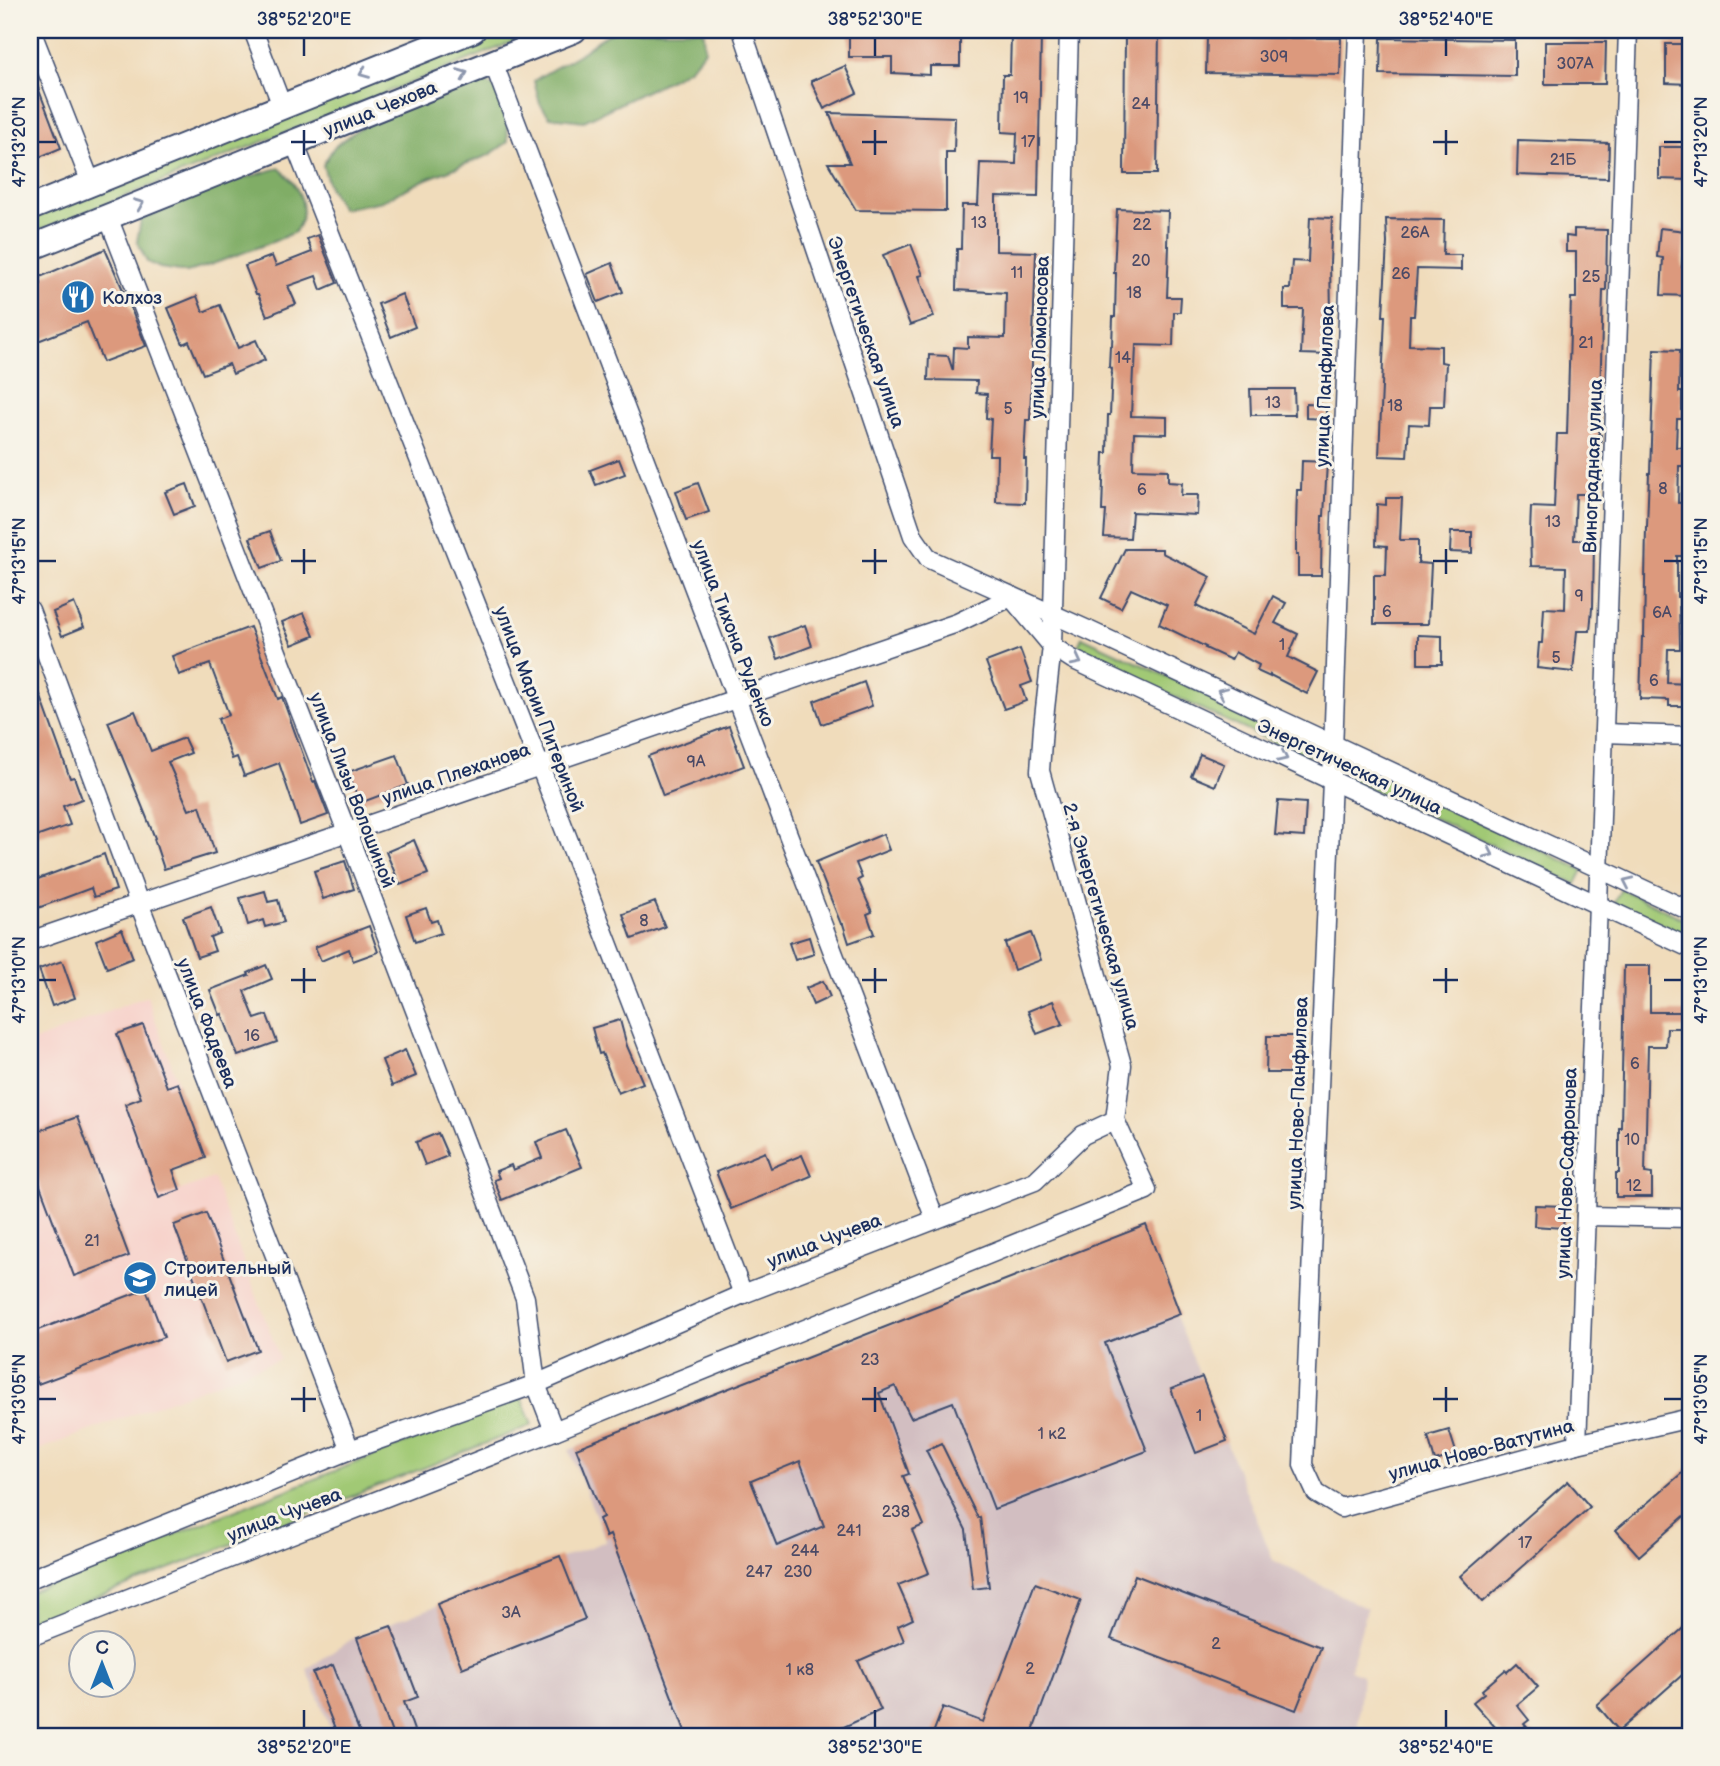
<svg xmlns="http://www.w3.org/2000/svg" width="1720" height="1766" font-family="'Balsamiq Sans',sans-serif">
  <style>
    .built { fill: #f7d0c9 }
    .industrial { fill: #d2bec1 }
    .green { fill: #a1c975; stroke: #5e7c6a; stroke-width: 2 }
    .forest { fill: #80ad66; stroke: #4e6e62; stroke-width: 2 }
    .building { fill: #dc997d; fill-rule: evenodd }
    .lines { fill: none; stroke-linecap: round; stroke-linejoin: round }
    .minor-casing { stroke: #3b496c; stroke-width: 21 }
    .secondary-casing { stroke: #3b496c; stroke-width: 28 }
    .minor { stroke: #fff; stroke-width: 18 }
    .secondary { stroke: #fff; stroke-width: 24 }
    .oneway { stroke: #8d97ae }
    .ticks { fill: none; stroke: #1b2f5e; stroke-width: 2.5 }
    .labels { text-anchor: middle; stroke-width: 6; stroke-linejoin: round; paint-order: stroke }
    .number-label { font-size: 16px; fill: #4b4a66 }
    .street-label { font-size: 19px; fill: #1b2f5e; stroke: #f7f3e8 }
    .poi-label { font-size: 19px; fill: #1b2f5e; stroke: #f7f3e8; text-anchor: start }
    .neatline { fill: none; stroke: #1b2f5e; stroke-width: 2.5 }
    .ticks-label { font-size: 18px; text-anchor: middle; fill: #1b2f5e }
  </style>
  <rect width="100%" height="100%" fill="#f7f3e8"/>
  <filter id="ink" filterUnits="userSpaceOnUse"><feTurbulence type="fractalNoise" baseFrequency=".0143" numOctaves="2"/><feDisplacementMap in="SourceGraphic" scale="14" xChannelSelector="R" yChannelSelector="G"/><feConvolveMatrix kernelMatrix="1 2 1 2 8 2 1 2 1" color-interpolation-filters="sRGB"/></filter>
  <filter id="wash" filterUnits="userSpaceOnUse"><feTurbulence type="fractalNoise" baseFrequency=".00686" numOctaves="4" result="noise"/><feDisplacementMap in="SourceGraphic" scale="28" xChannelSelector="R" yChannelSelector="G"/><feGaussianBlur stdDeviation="1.57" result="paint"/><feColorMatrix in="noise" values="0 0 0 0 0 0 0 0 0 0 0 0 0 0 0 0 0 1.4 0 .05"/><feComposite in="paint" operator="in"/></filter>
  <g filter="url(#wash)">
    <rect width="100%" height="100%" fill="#f0dcbb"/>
    <path class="built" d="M147 996 178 1083 126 1104 159 1198 213 1178 280 1359 30 1453V1043Z"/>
    <path class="industrial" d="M1141 1227 1273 1560 1367 1609 1350 1670 1362 1675 1357 1736H333L307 1669 353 1638 606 1541 569 1450Z"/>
    <g class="green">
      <path d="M498 30H543L30 234V217Z"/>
      <path d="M1082 637 1313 744 1307 758 1076 651Z"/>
      <path d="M1352 763 1583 870 1576 884 1345 777Z"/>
      <path d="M1621 889 1690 922V938L1614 903Z"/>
      <path d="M521 1397 532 1425 30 1624V1592Z"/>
    </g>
    <g class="forest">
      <path d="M616 30H700L704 33 705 50 690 68 673 78 584 121 550 117 540 104 534 81C548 71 563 64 578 55 591 47 601 36 616 30Z"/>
      <path d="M486 82 506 96 508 142 489 155 426 179 382 201 342 209 329 187 323 165 334 147 358 129 401 108Z"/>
      <path d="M279 168C292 179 306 197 302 216 301 221 298 227 295 232L275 241 210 265 187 272 160 268 147 262 137 241 141 220 207 189Z"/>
    </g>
    <g id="blocks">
      <g class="building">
        <path d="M849 30H920V32H960V66H930V75L892 73V57H849Z"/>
        <path d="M1125 30 1159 31 1157 174H1124Z"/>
        <path d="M1011 33 1041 34 1038 197 996 196V251L1036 252 1030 420H1026L1024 459H1026L1025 503 996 502 997 455H989L991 419 986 418 987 394 976 393 977 381 928 380 929 355 948 356 953 371 954 347 968 348V337L1005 338 1006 293 956 290 957 249H961L962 205H978L980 163 1016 164 1017 133 1002 132 1003 75H1010Z"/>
        <path d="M1207 37 1341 38 1340 75 1206 73Z"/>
        <path d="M1381 38 1515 40V76L1380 74Z"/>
        <path d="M1545 42H1606L1605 84H1545Z"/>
        <path d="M1666 44H1690V84L1666 83Z"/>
        <path d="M845 66 857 93 824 109 811 81Z"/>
        <path d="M30 72H32L61 148 30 161Z"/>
        <path d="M829 113 955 117 954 152H946V211L856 210 828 163H850Z"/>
        <path d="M1518 140 1609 143 1608 178 1517 175Z"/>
        <path d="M1659 147H1690V180L1659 179Z"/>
        <path d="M1117 209 1168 211 1167 246H1169L1167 297H1181L1180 312H1174L1173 346 1136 345 1135 369H1133L1131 416 1167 417V434L1134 433 1133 469 1168 470V482L1182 483 1181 495H1198L1197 515 1132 512 1130 538 1104 537 1106 511H1102L1104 453H1107L1108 415H1110L1112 368 1109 367 1110 346H1112L1113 317H1115L1116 273H1114Z"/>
        <path d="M1310 217 1332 218 1330 263 1331 313 1329 355 1301 354 1303 309H1284V289H1290L1292 261 1308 262Z"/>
        <path d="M1386 219 1444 220 1443 255H1461V270L1417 269 1414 316H1410L1409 345 1441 346V362L1446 363 1444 406H1430L1429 425 1409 424 1407 457 1379 456 1385 316H1383L1387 243Z"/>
        <path d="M1660 228 1685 231 1682 267 1690 268V296L1661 295 1663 258 1657 257Z"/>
        <path d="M1574 229 1607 230 1606 290H1603L1599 435H1601V455H1598L1597 494H1576L1574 540H1594L1593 608H1592L1590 631H1577L1573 672 1537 668 1539 643H1542L1544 608 1565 609 1566 567 1531 566 1530 532 1531 507 1554 508 1557 434H1567L1571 298H1576V252H1566V236L1574 237Z"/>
        <path d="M318 235 337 283 321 290 316 276 288 286 296 304 267 316 258 294H256L245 266 272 256 276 266 312 252 307 239Z"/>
        <path d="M911 244 923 275 919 276 934 317 910 325 883 255Z"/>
        <path d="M105 249 127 299 146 346 103 362 87 322 30 344V289L41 284 40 277Z"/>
        <path d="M612 263 623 292 598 302 587 274Z"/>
        <path d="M402 294 415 327 391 337 378 304Z"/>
        <path d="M197 296 203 312 220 305 238 348 256 340 265 360 233 374 229 364 203 374 189 341 183 344 168 308Z"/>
        <path d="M1654 349 1680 350 1679 392H1682V419H1677L1676 447H1690V466H1679L1678 503 1690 502V556H1677V597H1679L1680 649H1668L1667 683 1690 684V706H1669V700L1640 699 1642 637H1644L1646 527H1647L1649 473H1650Z"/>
        <path d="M1250 389H1294L1295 415H1251Z"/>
        <path d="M1306 404 1326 405V419L1306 418Z"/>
        <path d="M619 459 625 474 596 485 590 470Z"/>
        <path d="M1302 461 1327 462 1324 516H1322L1321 576H1298V555H1296V528L1297 490H1301Z"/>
        <path d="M698 483 709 512 686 520 676 491Z"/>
        <path d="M187 484 195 506 174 514 165 492Z"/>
        <path d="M1386 498H1402L1400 540H1418V563L1431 564 1428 624H1374V575H1386L1387 546 1376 545 1377 504 1386 505Z"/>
        <path d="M270 531 281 561 262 568 250 538Z"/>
        <path d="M1451 532H1472V553L1450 552Z"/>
        <path d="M1125 549H1162V553L1211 577 1196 606 1254 634 1273 596 1286 603 1275 623 1298 634 1288 657 1318 672 1307 694 1270 675V677L1257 671 1259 665 1235 652 1231 660 1205 648 1206 647 1159 624 1167 605 1131 589 1121 608 1101 598Z"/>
        <path d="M74 603 84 627 62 636 53 612Z"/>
        <path d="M304 613 314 636 292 645 282 622Z"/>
        <path d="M805 625 812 646 778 659 770 638Z"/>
        <path d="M250 627 278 699 282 697 313 782 315 781 328 815 300 825 279 763 244 776 237 757 232 759 218 719 229 715 210 664 179 675 172 656Z"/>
        <path d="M1418 635 1442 636V664H1418Z"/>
        <path d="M1020 649 1032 682 1021 686 1026 701 1004 709 986 662Z"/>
        <path d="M30 672H32L70 778 74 777 82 799 63 806 70 825 30 839Z"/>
        <path d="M864 682 872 706 822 724 814 701Z"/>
        <path d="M135 711 151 751 184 738 191 753 168 762 189 810 200 806 215 853 164 869 154 839 155 838 108 722Z"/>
        <path d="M729 726 744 766 663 796 648 756Z"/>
        <path d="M1200 754 1224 764 1215 786 1191 776Z"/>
        <path d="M397 755 408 785 360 803 348 772Z"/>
        <path d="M1278 801 1306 803 1304 837 1275 835Z"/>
        <path d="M883 834 889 850 856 863 862 878 858 880 872 912 867 914 874 934 849 943 843 924H841L816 862Z"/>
        <path d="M414 840 428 874 400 885 386 852Z"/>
        <path d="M104 854 116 890 94 897 91 888 30 911V882Z"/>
        <path d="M345 861 354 889 323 899 314 871Z"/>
        <path d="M265 891 268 902 278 900 284 922 265 927 263 920 248 925 240 898Z"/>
        <path d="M655 902 665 927 632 939 623 914Z"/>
        <path d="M211 907 220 933 210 937 215 951 197 957 183 917Z"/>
        <path d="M426 908 431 922 437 920 441 933 415 942 406 915Z"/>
        <path d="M369 926 378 952 353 961 349 949 321 961 315 947Z"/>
        <path d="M122 929 133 958 107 968 96 940Z"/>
        <path d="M1031 933 1041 960 1014 970 1005 943Z"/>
        <path d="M809 937 814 954 795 960 789 943Z"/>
        <path d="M62 961 75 998 52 1006 39 969Z"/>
        <path d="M266 965 272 979 244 991 255 1019 267 1015 277 1042 238 1056 222 1014 220 1015 210 990 249 975 248 973Z"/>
        <path d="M1624 966H1650V1012H1690V1028H1667L1666 1046H1648L1645 1173 1652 1174V1197H1616V1173H1619V1128H1621Z"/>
        <path d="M823 981 830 997 813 1005 806 988Z"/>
        <path d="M1053 1001 1063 1024 1037 1034 1028 1011Z"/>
        <path d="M620 1020 627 1046 643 1083 618 1093 602 1053 599 1054 592 1028Z"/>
        <path d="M143 1025 167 1087 178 1083 206 1158 173 1170 180 1190 159 1198 125 1104 141 1098 117 1034Z"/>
        <path d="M1267 1036H1296V1073H1266Z"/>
        <path d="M405 1050 416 1076 392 1086 382 1060Z"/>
        <path d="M77 1117 129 1256 74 1276 30 1159V1134Z"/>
        <path d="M566 1130 582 1167 502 1200 494 1180 499 1178 496 1171 511 1165 513 1170 542 1158 536 1142Z"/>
        <path d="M438 1133 448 1156 425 1165 416 1142Z"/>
        <path d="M765 1152 771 1168 802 1155 811 1176 731 1209 716 1172Z"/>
        <path d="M1535 1205 1565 1206 1563 1228 1534 1226Z"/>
        <path d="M206 1213 258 1350 226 1362 174 1225Z"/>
        <path d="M1146 1225 1180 1314 1105 1343 1147 1451 994 1509 953 1402 911 1418 895 1386 879 1393 909 1474 903 1476 924 1525 912 1530 929 1573 898 1585 913 1619 898 1626 904 1641 858 1661 881 1710 824 1736H687L610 1535 606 1537 599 1519 603 1517 576 1448ZM800 1461 824 1526 777 1546 751 1481Z"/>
        <path d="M146 1289 164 1337 38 1384 30 1363V1333Z"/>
        <path d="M1202 1377 1227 1441 1196 1453 1171 1389Z"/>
        <path d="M1449 1430 1457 1455 1435 1461 1428 1436Z"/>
        <path d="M941 1443 978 1518 980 1517 989 1587 973 1589 966 1530 926 1450Z"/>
        <path d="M1690 1466V1511L1639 1556 1616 1530Z"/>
        <path d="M1568 1481 1590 1507 1483 1602 1460 1576Z"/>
        <path d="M560 1556 585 1619 462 1668 437 1604Z"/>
        <path d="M1135 1575 1321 1647 1296 1710 1111 1639Z"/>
        <path d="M1035 1583 1081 1600 1031 1736H932L943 1707 983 1722Z"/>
        <path d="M1690 1622V1668L1619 1731 1597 1705Z"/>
        <path d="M391 1626 418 1697 404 1702 416 1736H393L357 1638Z"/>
        <path d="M1517 1663 1538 1687 1517 1705 1529 1720 1524 1724 1535 1736H1503L1473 1702 1484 1693 1482 1690 1505 1670 1507 1672Z"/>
        <path d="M333 1665 361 1736H338L313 1673Z"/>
      </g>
    </g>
  </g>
  <g filter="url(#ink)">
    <use href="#blocks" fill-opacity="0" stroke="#3b496c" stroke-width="2"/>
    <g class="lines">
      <g class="minor-casing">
        <g id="minor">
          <path d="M31 30 91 183"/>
          <path d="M253 30 282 106"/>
          <path d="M742 30 913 536 929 559 1088 630 1690 911"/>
          <path d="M1358 30 1332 780 1303 1465 1316 1493 1341 1508 1577 1444 1690 1418"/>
          <path d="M493 62 935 1219"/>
          <path d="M294 142 540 766 743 1294"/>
          <path d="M108 217 347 832 525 1298 536 1384 554 1431"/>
          <path d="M30 610 139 903 350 1450"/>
          <path d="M1604 733 1690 736"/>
          <path d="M30 941 957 623 1011 597 1052 646 1072 659 1690 948"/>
          <path d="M1586 1216 1690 1218"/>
          <path d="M1577 1444 1598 904 1628 30"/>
          <path d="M30 1579 350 1450 536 1384 743 1294 1035 1181 1083 1135 1115 1120"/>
          <path d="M30 1637 554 1431 1147 1190 1115 1120 1122 1065 1040 771 1043 727 1052 646 1069 30"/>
        </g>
      </g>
      <g class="secondary-casing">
        <g id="secondary">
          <path d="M30 208 473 30"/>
          <path d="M30 248 574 30"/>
        </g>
      </g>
      <use href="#minor" class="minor"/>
      <use href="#secondary" class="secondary"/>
    </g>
    <defs><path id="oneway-chevron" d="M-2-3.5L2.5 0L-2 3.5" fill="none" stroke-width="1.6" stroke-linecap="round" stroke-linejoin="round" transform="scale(1.75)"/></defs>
    <g class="oneway">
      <use href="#oneway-chevron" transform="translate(364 73) rotate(158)"/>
      <use href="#oneway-chevron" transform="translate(463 74) rotate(-22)"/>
      <use href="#oneway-chevron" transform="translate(139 204) rotate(-22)"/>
      <use href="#oneway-chevron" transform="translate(1077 661) rotate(27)"/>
      <use href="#oneway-chevron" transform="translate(1222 692) rotate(-155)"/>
      <use href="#oneway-chevron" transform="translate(1283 757) rotate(25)"/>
      <use href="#oneway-chevron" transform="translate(1489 853) rotate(25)"/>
      <use href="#oneway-chevron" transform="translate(1628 882) rotate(-155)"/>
    </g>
  </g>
  <path class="ticks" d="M304 38V56M875 38V56M1446 38V56M304 130V155M875 130V155M1446 130V155M38 142H56M291 142H316M862 142H887M1433 142H1458M1664 142H1682M304 549V574M875 549V574M1446 549V574M38 561H56M291 561H316M862 561H887M1433 561H1458M1664 561H1682M304 968V993M875 968V993M1446 968V993M38 980H56M291 980H316M862 980H887M1433 980H1458M1664 980H1682M304 1387V1412M875 1387V1412M1446 1387V1412M38 1399H56M291 1399H316M862 1399H887M1433 1399H1458M1664 1399H1682M304 1710V1728M875 1710V1728M1446 1710V1728"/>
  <defs>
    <g id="restaurant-disc" transform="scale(1.75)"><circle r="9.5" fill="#1f6fb2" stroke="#f7f3e8"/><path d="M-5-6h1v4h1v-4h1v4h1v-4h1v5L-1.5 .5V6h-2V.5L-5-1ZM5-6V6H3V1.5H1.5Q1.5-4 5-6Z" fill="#fff"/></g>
    <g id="university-disc" transform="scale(1.75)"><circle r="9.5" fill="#1f6fb2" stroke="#f7f3e8"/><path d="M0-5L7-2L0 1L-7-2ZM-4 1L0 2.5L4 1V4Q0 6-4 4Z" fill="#fff"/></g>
  </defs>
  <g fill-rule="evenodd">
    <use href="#restaurant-disc" x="78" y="297"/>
    <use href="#university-disc" x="140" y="1278"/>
  </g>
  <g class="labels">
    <g class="number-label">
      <text x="1274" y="62">309</text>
      <text x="1575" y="69">307А</text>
      <text x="1021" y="103">19</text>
      <text x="1141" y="109">24</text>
      <text x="1028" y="147">17</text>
      <text x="1563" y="165">21Б</text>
      <text x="979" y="228">13</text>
      <text x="1142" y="230">22</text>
      <text x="1415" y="238">26А</text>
      <text x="1141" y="266">20</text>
      <text x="1017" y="278">11</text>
      <text x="1401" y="279">26</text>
      <text x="1591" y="282">25</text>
      <text x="1134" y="298">18</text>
      <text x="1586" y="348">21</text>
      <text x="1123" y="363">14</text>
      <text x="1273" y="408">13</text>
      <text x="1395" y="411">18</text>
      <text x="1008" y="414">5</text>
      <text x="1663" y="494">8</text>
      <text x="1142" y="495">6</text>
      <text x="1553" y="527">13</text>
      <text x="1579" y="601">9</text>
      <text x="1387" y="617">6</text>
      <text x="1662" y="618">6А</text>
      <text x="1282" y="650">1</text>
      <text x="1556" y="663">5</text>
      <text x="1654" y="686">6</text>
      <text x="696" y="767">9А</text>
      <text x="644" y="926">8</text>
      <text x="252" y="1041">16</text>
      <text x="1635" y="1069">6</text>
      <text x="1632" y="1145">10</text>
      <text x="1634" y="1191">12</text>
      <text x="92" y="1246">21</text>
      <text x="870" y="1365">23</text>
      <text x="1199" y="1421">1</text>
      <text x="1052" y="1439">1 к2</text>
      <text x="896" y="1517">238</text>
      <text x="849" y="1536">241</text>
      <text x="1525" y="1548">17</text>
      <text x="805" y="1556">244</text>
      <text x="759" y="1577">247</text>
      <text x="798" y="1577">230</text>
      <text x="511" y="1618">3А</text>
      <text x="1216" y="1649">2</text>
      <text x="1030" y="1674">2</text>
      <text x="800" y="1675">1 к8</text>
    </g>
    <g class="street-label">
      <text transform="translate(380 108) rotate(-22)" y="7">улица Чехова</text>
      <text transform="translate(867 332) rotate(71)" y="7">Энергетическая улица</text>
      <text transform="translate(1039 337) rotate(-88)" y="7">улица Ломоносова</text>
      <text transform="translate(1324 386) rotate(-88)" y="7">улица Панфилова</text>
      <text transform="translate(1592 466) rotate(-88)" y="7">Виноградная улица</text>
      <text transform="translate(734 633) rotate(69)" y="7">улица Тихона Руденко</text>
      <text transform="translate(540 709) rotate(69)" y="7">улица Марии Питериной</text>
      <text transform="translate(1350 766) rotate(25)" y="7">Энергетическая улица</text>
      <text transform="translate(456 773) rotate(-19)" y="7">улица Плеханова</text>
      <text transform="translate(353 790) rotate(69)" y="7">улица Лизы Волошиной</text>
      <text transform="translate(1102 916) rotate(74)" y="7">2-я Энергетическая улица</text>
      <text transform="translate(208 1023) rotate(69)" y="7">улица Фадеева</text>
      <text transform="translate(1297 1103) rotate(-88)" y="7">улица Ново-Панфилова</text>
      <text transform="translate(1566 1173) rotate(-88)" y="7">улица Ново-Сафронова</text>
      <text transform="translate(824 1240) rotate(-21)" y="7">улица Чучева</text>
      <text transform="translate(1481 1449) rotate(-15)" y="7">улица Ново-Ватутина</text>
      <text transform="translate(284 1514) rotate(-21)" y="7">улица Чучева</text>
    </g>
    <g class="poi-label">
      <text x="102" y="304">Колхоз</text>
      <text x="164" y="1274">Строительный<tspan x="164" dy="22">лицей</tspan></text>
    </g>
  </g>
  <rect width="1720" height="1766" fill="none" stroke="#f7f3e8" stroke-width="77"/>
  <g transform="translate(102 1664)"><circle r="33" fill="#f7f3e8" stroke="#9fa5b1" stroke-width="2"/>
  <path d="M0-5L12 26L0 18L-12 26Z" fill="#1f6fb2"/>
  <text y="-10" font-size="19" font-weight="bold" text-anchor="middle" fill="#1b2f5e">С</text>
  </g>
  <rect x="38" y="38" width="1644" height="1690" class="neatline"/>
  <g class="ticks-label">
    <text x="304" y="25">38°52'20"E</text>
    <text x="875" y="25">38°52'30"E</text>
    <text x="1446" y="25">38°52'40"E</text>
    <text transform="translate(19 142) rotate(-90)" y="6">47°13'20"N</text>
    <text transform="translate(1701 142) rotate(-90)" y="6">47°13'20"N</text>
    <text transform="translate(19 561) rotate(-90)" y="6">47°13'15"N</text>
    <text transform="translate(1701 561) rotate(-90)" y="6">47°13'15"N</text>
    <text transform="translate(19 980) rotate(-90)" y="6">47°13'10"N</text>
    <text transform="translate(1701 980) rotate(-90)" y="6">47°13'10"N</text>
    <text transform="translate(19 1399) rotate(-90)" y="6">47°13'05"N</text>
    <text transform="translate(1701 1399) rotate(-90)" y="6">47°13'05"N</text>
    <text x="304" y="1753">38°52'20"E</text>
    <text x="875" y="1753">38°52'30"E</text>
    <text x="1446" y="1753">38°52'40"E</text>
  </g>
</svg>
